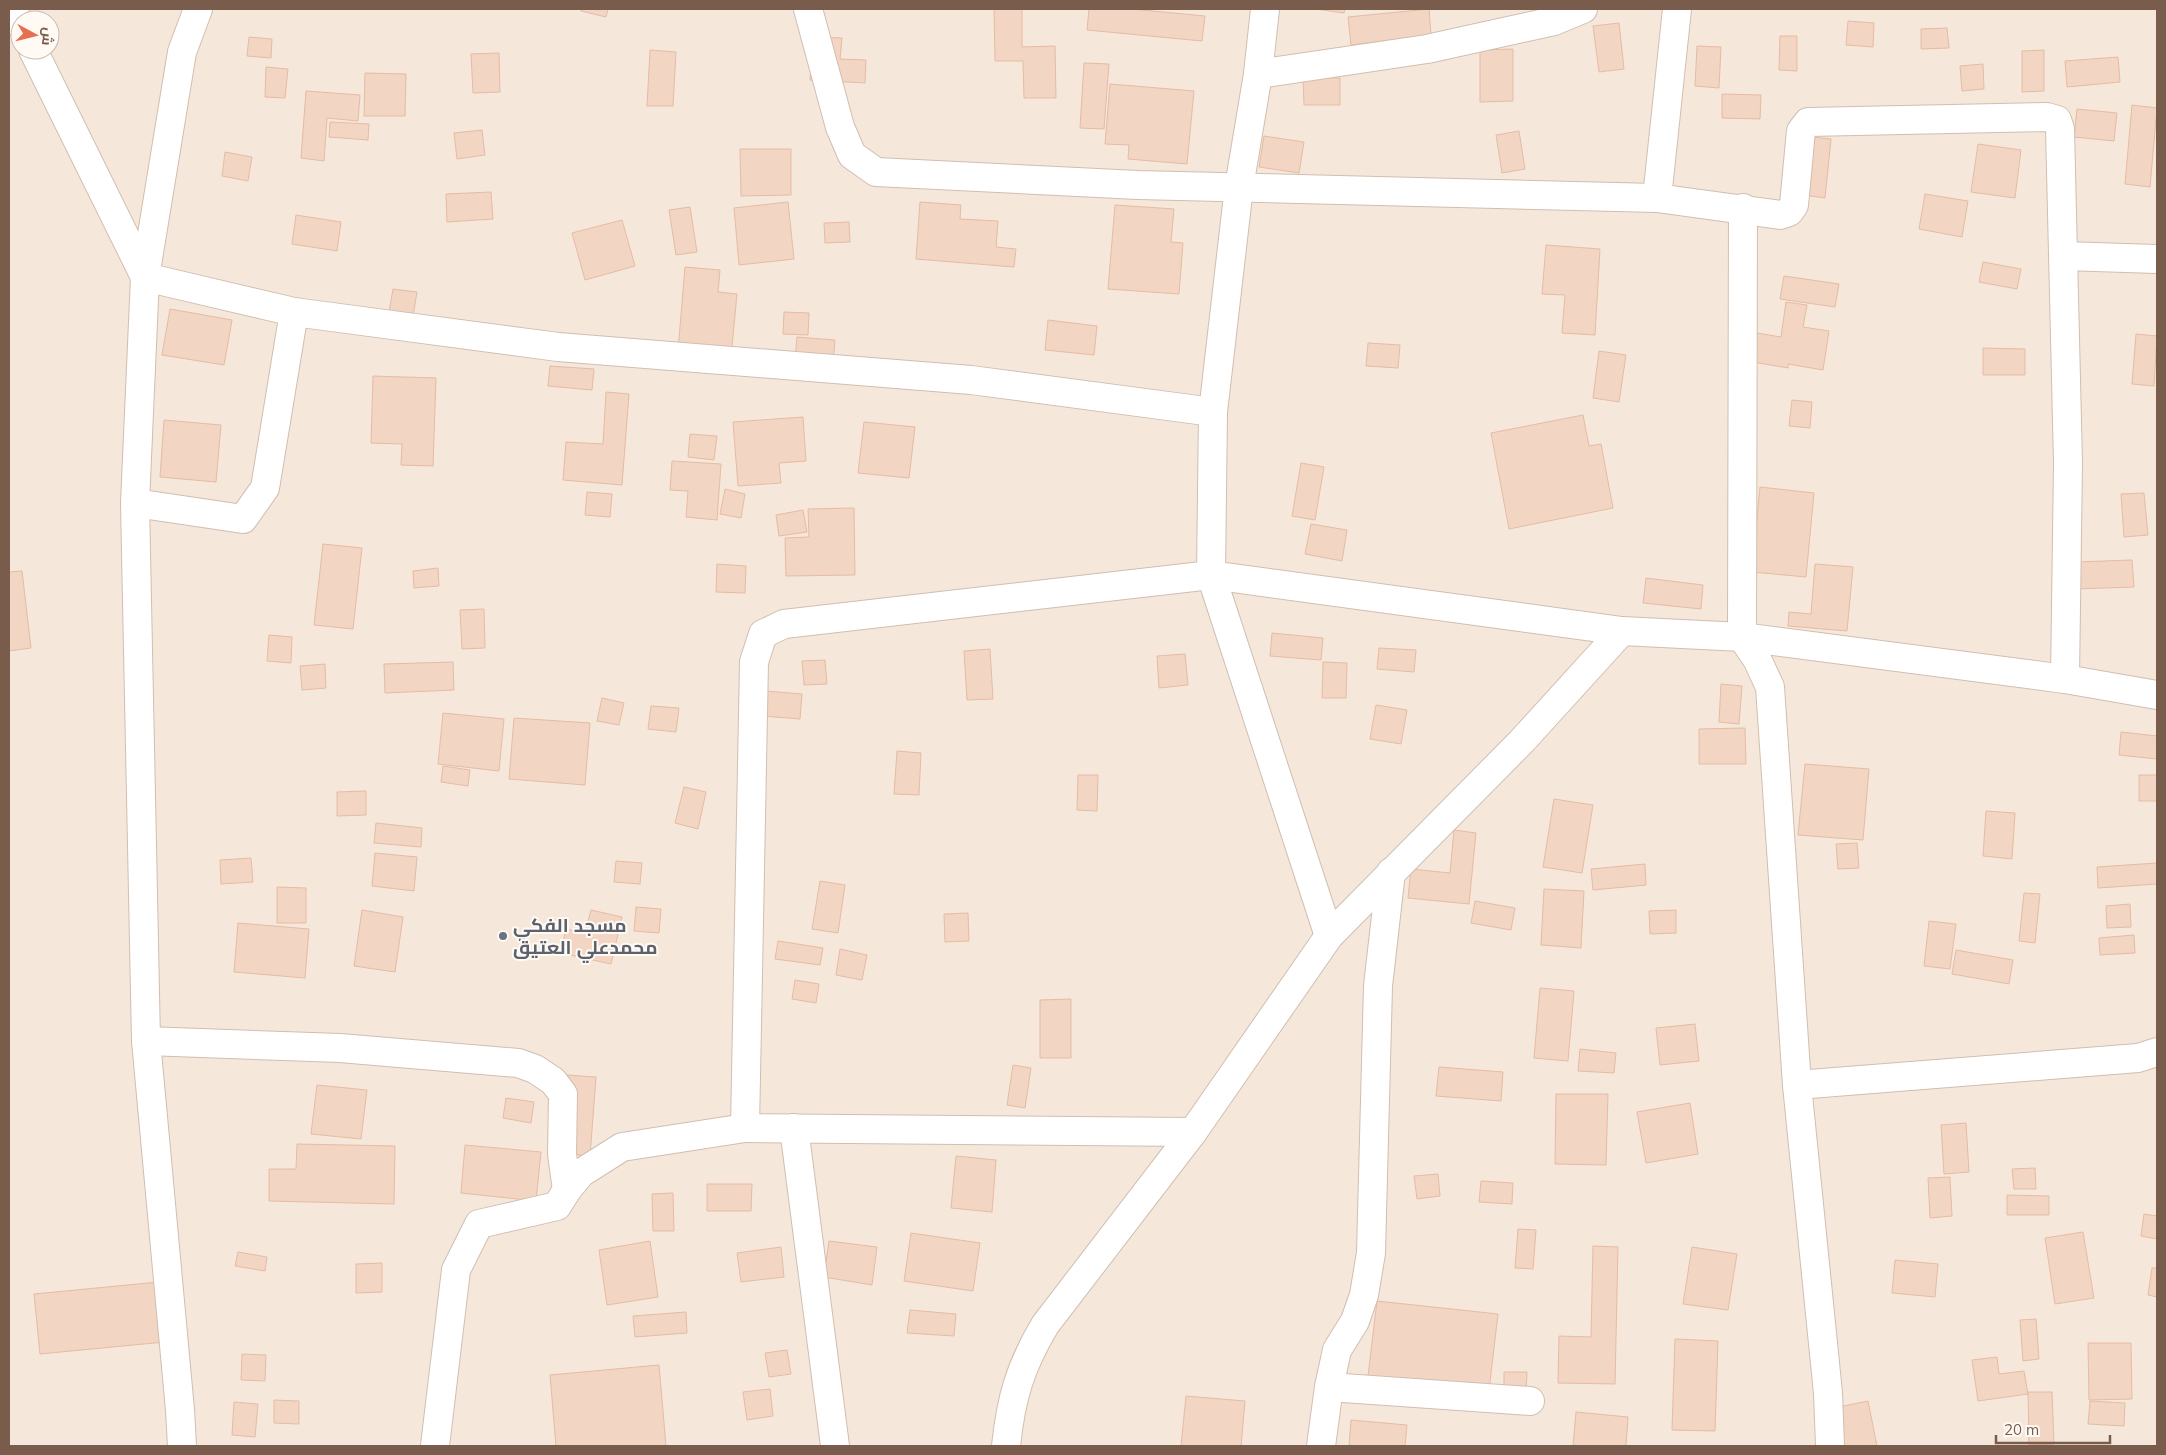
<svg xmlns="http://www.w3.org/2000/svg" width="2166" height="1455" font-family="Mulish,Cairo,sans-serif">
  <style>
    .residential { fill: #f5e8da; fill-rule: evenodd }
    .building { fill: #f3d5c3; stroke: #e6bba3 }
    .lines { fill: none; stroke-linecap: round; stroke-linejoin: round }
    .street-casing { stroke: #d1beb0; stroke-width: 30 }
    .street { stroke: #fff; stroke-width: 28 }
    .worship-dot { fill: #6b7280; stroke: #fffaf3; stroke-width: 2 }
    .labels { text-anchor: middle; stroke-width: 4; stroke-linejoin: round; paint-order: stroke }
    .worship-label { font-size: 19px; font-weight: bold; fill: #5b616d; stroke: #fffaf3; text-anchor: start }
  </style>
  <rect width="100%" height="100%" fill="#fdf6ec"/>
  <path class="residential" d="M9 9H2157V1446H9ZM20 20H50V50H20Z"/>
  <g class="building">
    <path d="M581 9H608L606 17 581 11Z"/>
    <path d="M994 9H1022V47L1055 46 1056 98H1024L1023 61H995Z"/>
    <path d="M1089 9H1132L1205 16 1202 41 1087 30Z"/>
    <path d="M1316 9H1345L1344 13Z"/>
    <path d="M1429 9 1431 35 1351 45 1348 17Z"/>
    <path d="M1848 21 1874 23 1873 47 1846 45Z"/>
    <path d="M1619 23 1624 69 1599 72 1593 26Z"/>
    <path d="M1947 28 1949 48 1921 49V29Z"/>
    <path d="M1780 36H1797V71L1779 70Z"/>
    <path d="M249 37 272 39 271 58 247 56Z"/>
    <path d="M813 37 842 38 840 59 866 60 865 83 810 80Z"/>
    <path d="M1697 46 1721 47 1719 88 1695 86Z"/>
    <path d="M1513 49V101L1480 102V50Z"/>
    <path d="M650 50 676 52 673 106H647Z"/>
    <path d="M2044 50V91L2022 92V51Z"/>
    <path d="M499 53 500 92 473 93 471 54Z"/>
    <path d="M2118 57 2120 82 2067 87 2065 61Z"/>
    <path d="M1084 63 1109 64 1104 129 1080 128Z"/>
    <path d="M1983 64 1984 89 1962 91 1960 66Z"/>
    <path d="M266 67 288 69 285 98 265 97Z"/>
    <path d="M365 73 406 74 405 116H364Z"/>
    <path d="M1303 77 1340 78V105H1304Z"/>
    <path d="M1110 84 1194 91 1187 164 1128 159 1129 145 1105 144Z"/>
    <path d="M306 91 360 95 358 121 327 118 324 161 301 158Z"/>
    <path d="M1722 94 1761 95 1760 119 1722 118Z"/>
    <path d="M2132 105 2157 108 2150 187 2125 184Z"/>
    <path d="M2077 109 2117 113 2114 141 2074 137Z"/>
    <path d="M330 122 369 124 368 140 329 137Z"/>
    <path d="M482 130 485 155 457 159 454 133Z"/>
    <path d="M1519 131 1525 169 1502 173 1496 135Z"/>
    <path d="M1264 136 1304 142 1299 173 1259 167Z"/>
    <path d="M1802 136 1831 139 1825 198 1796 194Z"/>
    <path d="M1978 144 2021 150 2015 198 1971 192Z"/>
    <path d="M740 149H791V195L741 196Z"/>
    <path d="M225 152 252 157 248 181 222 176Z"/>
    <path d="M491 192 493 219 447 222 446 194Z"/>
    <path d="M1925 194 1968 201 1962 237 1919 229Z"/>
    <path d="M788 202 794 259 739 265 734 208Z"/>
    <path d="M920 202 961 205 960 219 998 221 996 247 1016 249 1014 267 916 259Z"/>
    <path d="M1115 205 1174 209 1171 242 1183 243 1179 294 1108 289Z"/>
    <path d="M690 207 697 252 676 255 669 210Z"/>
    <path d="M296 215 341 222 337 251 292 244Z"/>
    <path d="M622 220 635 266 585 280 572 233Z"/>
    <path d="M849 222 850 242 825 243 824 223Z"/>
    <path d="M1546 245 1600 249 1595 335 1562 333 1565 295 1542 294Z"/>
    <path d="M1983 262 2021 269 2017 289 1979 282Z"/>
    <path d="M685 267 720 270 718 292 737 294 731 356 678 351Z"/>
    <path d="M1784 276 1839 284 1835 307 1780 299Z"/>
    <path d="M393 289 417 292 413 316 389 312Z"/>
    <path d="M1786 302 1807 305 1803 327 1829 331 1823 370 1788 364V368L1747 361 1751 332 1781 337Z"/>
    <path d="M170 309 232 320 224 365 162 355Z"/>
    <path d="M784 312 809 313 808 335 783 334Z"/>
    <path d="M1048 320 1097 326 1094 355 1045 350Z"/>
    <path d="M2136 334 2157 336 2154 386 2132 384Z"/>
    <path d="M797 337 835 340 833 363 795 360Z"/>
    <path d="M1368 343 1400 345 1398 368 1366 366Z"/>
    <path d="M1983 348 2025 349V375H1983Z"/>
    <path d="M1599 351 1626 355 1619 402 1593 398Z"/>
    <path d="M550 366 594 369 592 390 548 386Z"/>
    <path d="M373 376 436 378 433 466 401 465 402 444 371 443Z"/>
    <path d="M606 392 629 394 622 485 563 480 566 442 603 444Z"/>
    <path d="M1792 400 1812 402 1810 428 1789 426Z"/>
    <path d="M1583 415 1589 446 1601 444 1613 508 1509 529 1491 433Z"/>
    <path d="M803 417 806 461 779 463 781 483 738 486 733 422Z"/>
    <path d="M164 420 221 425 216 482 160 477Z"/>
    <path d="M864 422 915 427 909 478 858 473Z"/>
    <path d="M690 434 717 436 714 460 688 457Z"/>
    <path d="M672 461 721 464 717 520 686 517 688 491 670 490Z"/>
    <path d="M1301 463 1324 467 1315 520 1292 516Z"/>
    <path d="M1760 487 1814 493 1806 577 1752 572Z"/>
    <path d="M725 489 745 494 741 518 720 514Z"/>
    <path d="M587 492 612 494 610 517 585 515Z"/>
    <path d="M2144 493 2148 535 2124 537 2121 494Z"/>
    <path d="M854 508 855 575 786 576 785 538 809 537 808 509Z"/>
    <path d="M803 510 807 532 779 536 776 515Z"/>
    <path d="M1311 524 1347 530 1342 561 1305 554Z"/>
    <path d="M323 544 362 548 353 629 314 625Z"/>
    <path d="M2132 560 2134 587 2076 589 2075 562Z"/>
    <path d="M717 564 746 566 745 593 716 592Z"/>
    <path d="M1815 564 1853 567 1847 631 1788 626 1789 612 1811 614Z"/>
    <path d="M438 568 439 586 414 588 413 571Z"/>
    <path d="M22 571 31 648 9 651V572Z"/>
    <path d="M1646 578 1703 585 1701 609 1643 603Z"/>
    <path d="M484 609 485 648 462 649 460 610Z"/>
    <path d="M1272 633 1323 638 1321 660 1270 656Z"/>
    <path d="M269 635 292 637 291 663 267 661Z"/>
    <path d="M1379 648 1416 650 1414 672 1377 669Z"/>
    <path d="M990 649 993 699 967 700 964 651Z"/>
    <path d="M1185 654 1188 685 1159 688 1157 656Z"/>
    <path d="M825 660 827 684 804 685 802 661Z"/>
    <path d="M453 662 454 690 385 693 384 664Z"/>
    <path d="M1323 662 1347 663 1346 698H1322Z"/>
    <path d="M325 664 326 688 302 690 300 666Z"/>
    <path d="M1721 684 1742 686 1739 724 1719 722Z"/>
    <path d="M753 690 802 694 800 719 750 715Z"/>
    <path d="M602 698 624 703 619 725 597 721Z"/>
    <path d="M1376 705 1407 710 1401 744 1370 739Z"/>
    <path d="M651 706 679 708 676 732 648 729Z"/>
    <path d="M443 713 504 719 499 771 438 764Z"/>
    <path d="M514 718 590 723 585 785 509 779Z"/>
    <path d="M1745 728 1746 764H1699V729Z"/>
    <path d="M2121 732 2157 736V759L2119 755Z"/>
    <path d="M897 751 921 753 919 795 894 794Z"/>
    <path d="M1805 764 1869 769 1863 840 1798 835Z"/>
    <path d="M443 766 470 770 468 786 441 782Z"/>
    <path d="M1078 775H1098L1097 811 1077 810Z"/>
    <rect x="2139" y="775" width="18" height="26"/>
    <path d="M684 787 706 792 698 829 675 823Z"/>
    <path d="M366 791V815L337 816V792Z"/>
    <path d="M1554 799 1593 805 1582 873 1543 867Z"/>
    <path d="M1986 811 2015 813 2012 859 1983 856Z"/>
    <path d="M376 823 422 828 421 847 374 843Z"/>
    <path d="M1454 830 1476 833 1469 904 1408 898 1411 869 1450 873Z"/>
    <path d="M1857 843 1859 868 1838 869 1836 844Z"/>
    <path d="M375 853 417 857 414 891 372 886Z"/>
    <path d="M251 858 253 882 221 884 220 860Z"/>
    <path d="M616 861 642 863 640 884 614 882Z"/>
    <path d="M2157 863V884L2098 888 2097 867Z"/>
    <path d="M1645 864 1646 885 1593 890 1591 869Z"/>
    <path d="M820 881 845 885 838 933 812 929Z"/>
    <path d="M277 887 306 888V923H277Z"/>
    <path d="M1544 889 1584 891 1581 948 1541 945Z"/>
    <path d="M2024 893 2040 894 2035 943 2019 941Z"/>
    <path d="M1475 901 1515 908 1511 930 1471 923Z"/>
    <path d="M2130 904 2131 927 2107 928 2106 906Z"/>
    <path d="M636 907 661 909 659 933 634 931Z"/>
    <path d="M362 910 403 917 395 972 354 966Z"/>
    <path d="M591 910 622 917 611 964 561 953 566 929 585 933Z"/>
    <path d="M1676 910V933L1650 934 1649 911Z"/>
    <path d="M968 913 969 941 945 942 944 914Z"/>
    <path d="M1929 921 1956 924 1950 969 1924 966Z"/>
    <path d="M238 923 309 929 305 978 234 972Z"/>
    <path d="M2134 935 2135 953 2100 955 2099 938Z"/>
    <path d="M778 941 823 948 820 965 775 959Z"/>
    <path d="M840 949 867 955 862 980 836 975Z"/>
    <path d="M1956 950 2013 960 2009 984 1952 974Z"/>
    <path d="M795 980 819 984 816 1003 792 999Z"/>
    <path d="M1540 988 1574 991 1568 1061 1534 1058Z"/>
    <path d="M1071 999V1058H1040V1000Z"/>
    <path d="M1695 1024 1699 1061 1660 1065 1656 1028Z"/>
    <path d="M1580 1049 1616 1053 1614 1073 1578 1071Z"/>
    <path d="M1013 1065 1031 1068 1025 1108 1007 1105Z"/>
    <path d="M1439 1067 1503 1072 1501 1101 1436 1096Z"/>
    <path d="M567 1075 596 1077 590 1156 561 1153Z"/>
    <path d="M317 1085 367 1090 361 1139 311 1134Z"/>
    <path d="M1556 1094H1608L1606 1165 1555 1164Z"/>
    <path d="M506 1098 534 1102 531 1123 503 1118Z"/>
    <path d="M1690 1103 1698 1154 1646 1163 1637 1112Z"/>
    <path d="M1966 1123 1969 1172 1944 1174 1941 1125Z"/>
    <path d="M297 1144 395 1146 394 1204 269 1201V1169H296Z"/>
    <path d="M465 1145 541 1152 536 1201 461 1193Z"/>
    <path d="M956 1156 996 1160 992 1212 951 1208Z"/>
    <path d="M2035 1168 2036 1189H2014L2012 1169Z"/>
    <path d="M1438 1174 1440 1196 1417 1199 1414 1176Z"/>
    <path d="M1950 1177 1952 1216 1930 1218 1928 1178Z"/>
    <path d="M1481 1181 1513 1183 1512 1204 1479 1202Z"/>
    <path d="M707 1184H752L751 1211H707Z"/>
    <path d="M673 1193 674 1231H653L652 1194Z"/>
    <path d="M2007 1195 2049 1196V1215H2007Z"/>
    <path d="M2144 1214 2157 1216V1239L2141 1236Z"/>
    <path d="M1518 1229 1536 1230 1533 1269 1515 1268Z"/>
    <path d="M2083 1232 2094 1298 2055 1304 2045 1238Z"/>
    <path d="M911 1233 980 1243 973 1291 904 1281Z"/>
    <path d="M650 1241 658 1297 607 1305 599 1250Z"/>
    <path d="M829 1241 877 1247 872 1285 824 1277Z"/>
    <path d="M1593 1246 1618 1247 1615 1384 1558 1383 1559 1336 1591 1337Z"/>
    <path d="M781 1247 784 1277 741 1282 737 1253Z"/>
    <path d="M1692 1247 1737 1254 1728 1310 1683 1304Z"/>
    <path d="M238 1252 267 1257 265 1271 235 1266Z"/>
    <path d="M1895 1260 1938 1264 1935 1297 1892 1293Z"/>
    <path d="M382 1263V1292L356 1293V1264Z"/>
    <path d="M2152 1268H2157V1297L2148 1295Z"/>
    <path d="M169 1281 175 1341 40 1354 34 1294Z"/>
    <path d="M1377 1301 1498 1314 1489 1390 1368 1376Z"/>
    <path d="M910 1310 956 1314 954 1336 907 1333Z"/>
    <path d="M686 1312 687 1333 635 1337 633 1316Z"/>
    <path d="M2036 1319 2039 1359 2023 1361 2020 1320Z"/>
    <path d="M1675 1339 1718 1341 1715 1431 1672 1430Z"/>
    <path d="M2088 1343H2131L2132 1399 2089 1400Z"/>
    <path d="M787 1350 791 1374 769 1377 765 1353Z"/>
    <path d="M242 1354 266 1355 265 1381 241 1380Z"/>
    <path d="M1997 1357 1999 1374 2024 1371 2028 1394 1978 1401 1972 1360Z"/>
    <path d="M659 1365 666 1446H556L550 1375Z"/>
    <path d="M1504 1372H1527L1526 1393H1504Z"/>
    <path d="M770 1389 773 1416 747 1420 743 1392Z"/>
    <path d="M2028 1392H2052L2054 1444 2029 1445Z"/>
    <path d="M1186 1396 1245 1401 1241 1446H1181Z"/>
    <path d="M274 1400 299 1401V1424L274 1423Z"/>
    <path d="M1868 1401 1877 1446H1837L1829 1409Z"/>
    <path d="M2090 1401 2125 1403 2124 1426 2088 1424Z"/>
    <path d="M234 1402 258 1404 255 1437 232 1435Z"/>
    <path d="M1576 1412 1628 1417 1626 1446H1573Z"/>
    <path d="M1351 1420 1407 1425 1405 1446H1349Z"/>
  </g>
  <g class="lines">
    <g class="street-casing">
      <g id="street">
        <path d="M12 9 20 24"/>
        <path d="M808 9 840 127 852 155 876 172 1138 185 1657 198 1780 215 1789 212 1794 205 1800 141 1801 131 1808 122 2047 117 2057 120 2060 129 2068 463 2065 679"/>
        <path d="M1265 9 1258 74 1239 187 1213 412 1211 575 1329 936"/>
        <path d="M33 50 145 277 294 312 558 347 971 380 1213 412"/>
        <path d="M1258 74 1427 49 1554 21 1583 9"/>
        <path d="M1657 198 1677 9"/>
        <path d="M1743 208 1742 637 1757 659 1770 687 1797 1085 1828 1393 1830 1446"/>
        <path d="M2064 256 2157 259"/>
        <path d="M135 503 243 519 265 488 294 312"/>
        <path d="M146 1041 340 1048 518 1063 535 1069 553 1081 563 1094 562 1154 567 1190 581 1173 622 1147 745 1128"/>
        <path d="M1797 1085 2138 1058 2157 1052"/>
        <path d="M794 1128 835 1446"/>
        <path d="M1193 1132 745 1128 754 662 763 634 784 624 1211 575 1622 631 1742 637 2065 679 2157 695"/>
        <path d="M1329 1387 1530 1401"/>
        <path d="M182 1446 180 1410 146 1041 135 503 145 277 182 52 198 9"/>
        <path d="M435 1446 456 1270 479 1224 557 1206 567 1190"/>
        <path d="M1006 1446C1011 1398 1020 1367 1045 1325L1193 1132 1329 936 1522 741 1622 631"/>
        <path d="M1321 1446 1329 1387 1337 1350 1355 1321 1364 1295 1371 1253 1378 986 1391 872"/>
      </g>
    </g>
    <use href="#street" class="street"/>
  </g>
  <circle class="worship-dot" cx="503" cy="936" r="5"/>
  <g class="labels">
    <g class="worship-label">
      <text x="513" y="932">مسجد الفكي<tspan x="513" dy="22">محمدعلي العتيق</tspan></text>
    </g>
  </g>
  <rect width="2166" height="1455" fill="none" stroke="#7a5c4d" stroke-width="20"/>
  <g transform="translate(35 35) rotate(97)"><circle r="24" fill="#fffaf3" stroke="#cabbb1"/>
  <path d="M0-4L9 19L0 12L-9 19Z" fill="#e76f51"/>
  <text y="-8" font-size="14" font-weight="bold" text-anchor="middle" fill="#7a5c4d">ش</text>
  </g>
  <path d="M1996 1435v8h114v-8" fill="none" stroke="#7a5c4d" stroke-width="2.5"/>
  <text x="2004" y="1435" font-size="15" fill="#7a5c4d" stroke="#fffaf3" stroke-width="4" paint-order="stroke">20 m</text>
</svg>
